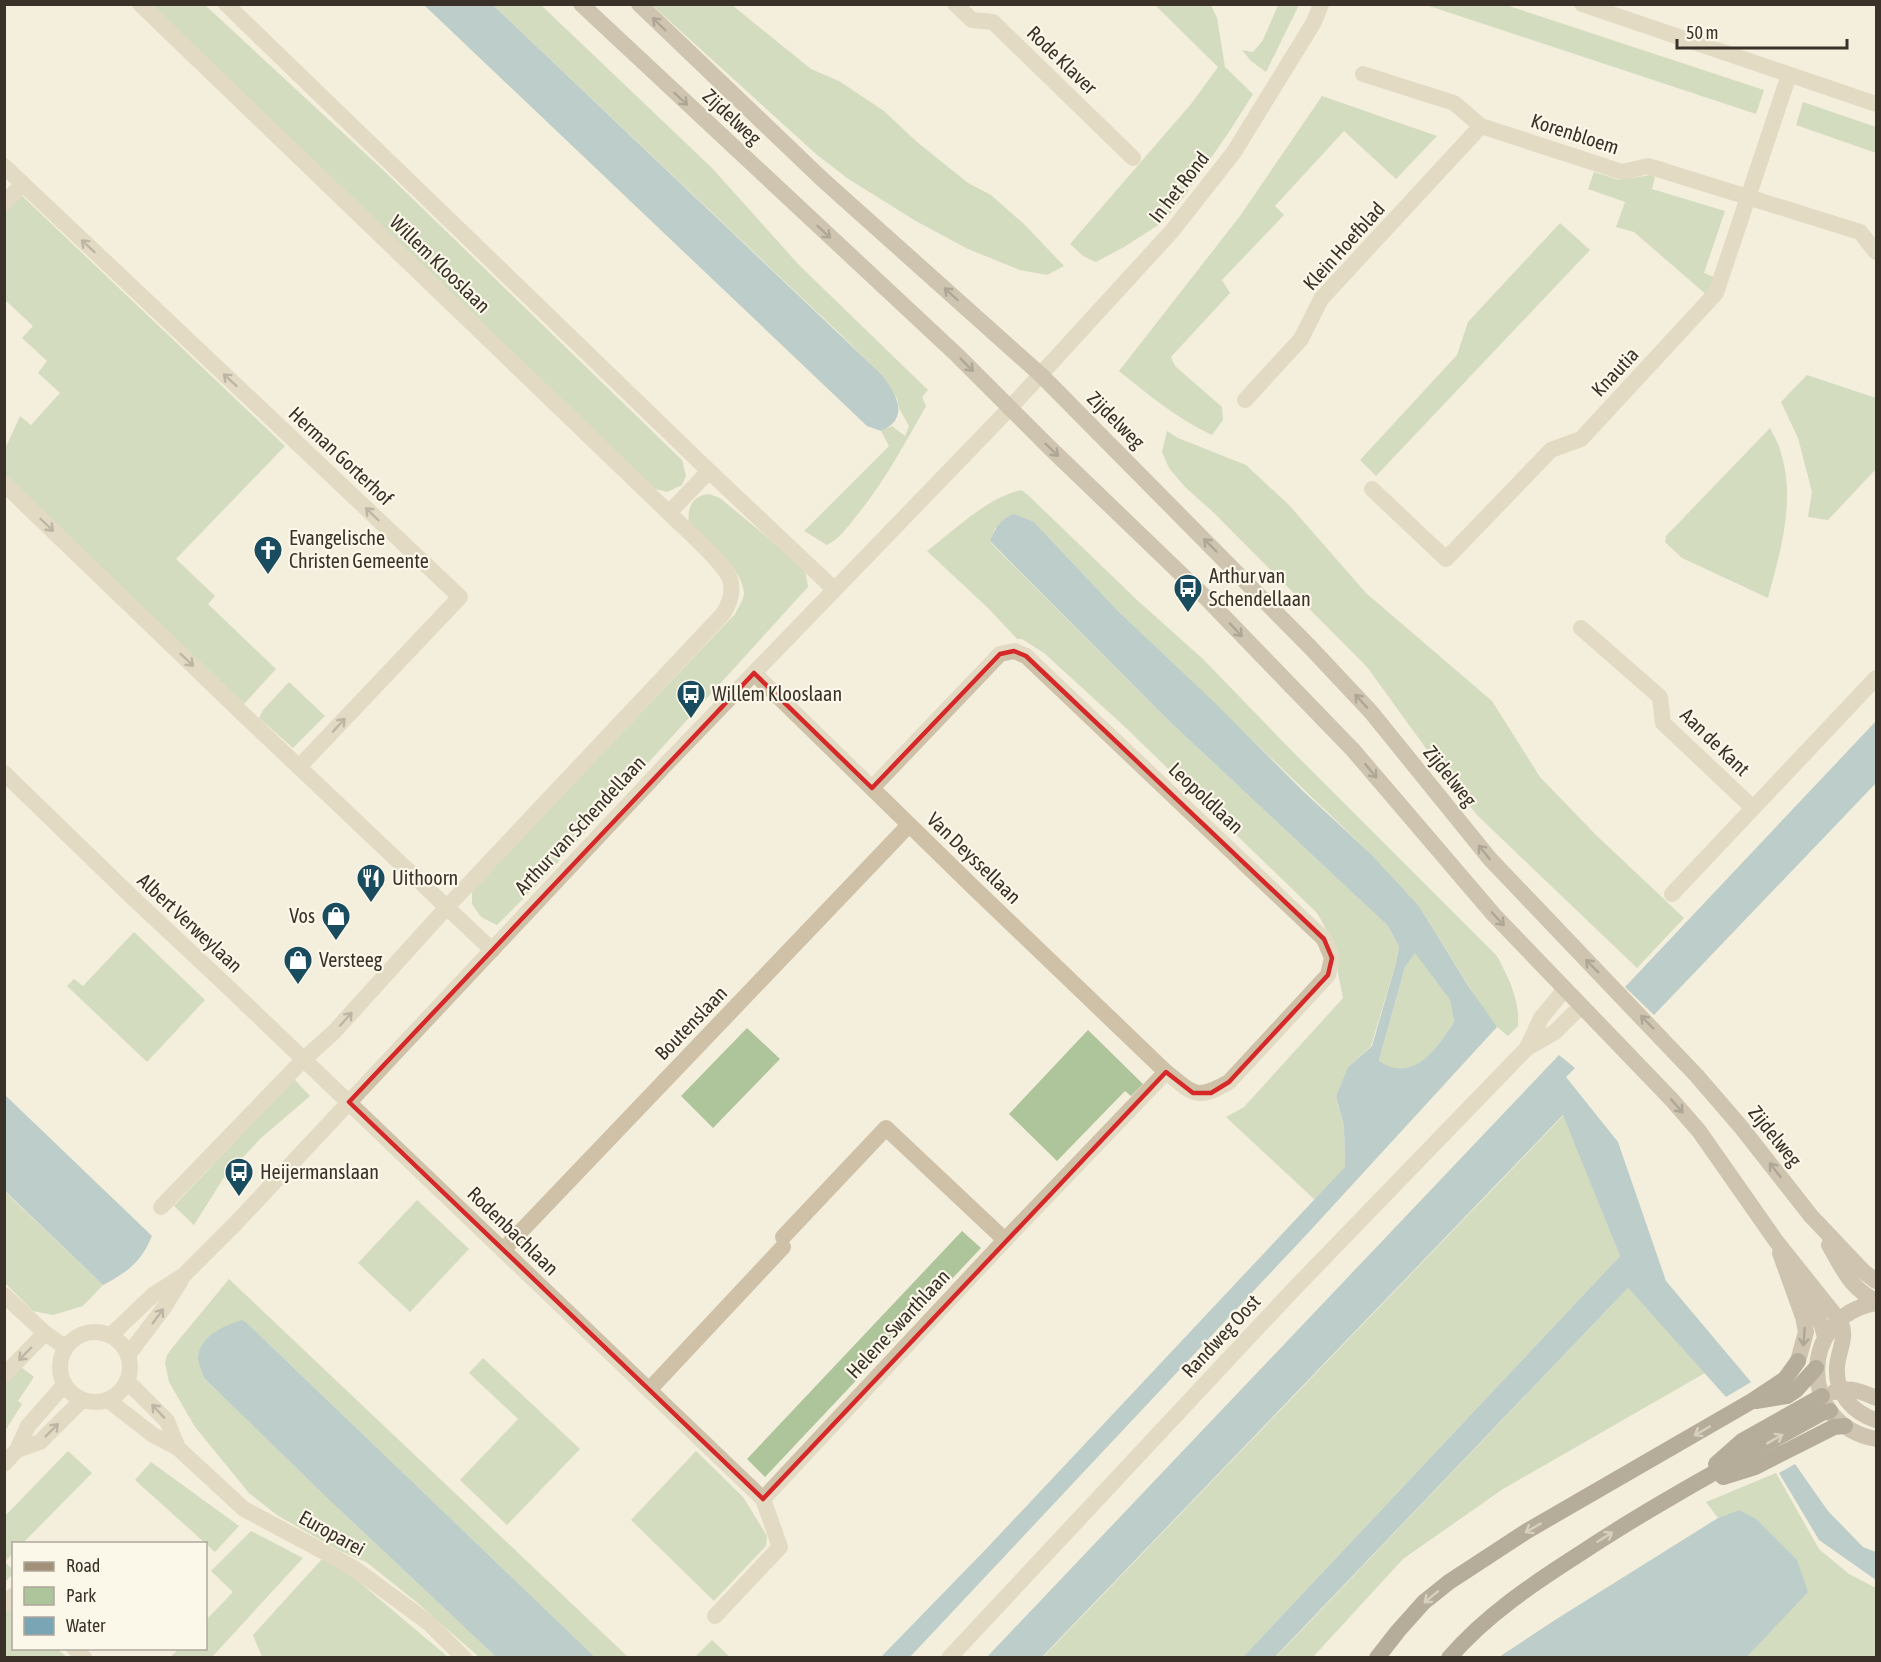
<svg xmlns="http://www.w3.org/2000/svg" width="1881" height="1662" font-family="'Asap Condensed',sans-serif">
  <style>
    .green { fill: #aec59b }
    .water { fill: #79a5b4; fill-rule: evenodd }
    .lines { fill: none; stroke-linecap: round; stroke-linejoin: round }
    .minor { stroke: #cec1a7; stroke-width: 16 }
    .tertiary { stroke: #cec1a7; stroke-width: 16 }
    .secondary { stroke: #a29078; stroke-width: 16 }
    .trunk { stroke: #6c5c4b; stroke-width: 16 }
    .oneway { stroke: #594e40 }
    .oneway2 { stroke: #7d7261 }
    .oneway3 { stroke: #b4aa9a }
    .marked { fill: none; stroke: #d62828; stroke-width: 4.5; stroke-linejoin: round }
    .labels { text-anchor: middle; stroke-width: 4.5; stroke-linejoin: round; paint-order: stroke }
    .street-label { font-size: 20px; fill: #3a3128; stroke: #fbf7e9 }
    .poi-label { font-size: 20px; fill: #3a3128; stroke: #fbf7e9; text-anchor: start }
  </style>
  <rect width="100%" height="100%" fill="#f4eedc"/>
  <g class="green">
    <path d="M1296 4 1299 5 1266 72 1251 61 1242 50 1253 52 1263 40 1278 5Z"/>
    <path d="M145 5H205L381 168 682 460 686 476 682 485 667 492 655 489Z"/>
    <path d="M493 5H541L712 168 800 266 928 390 922 397 926 406C904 445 883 484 854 519 846 529 839 539 827 545L804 531 889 446 881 431 892 426 905 436 909 426 899 408 897 398 881 374 836 330Z"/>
    <path d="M652 5H732L811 69 839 81 884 111 917 142 968 183 991 195 1023 223 1064 266 1047 275 1020 270 968 249 914 220 847 178 816 154Z"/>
    <path d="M1155 5H1211L1217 18 1225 67 1253 94 1229 132 1186 194 1163 222 1124 247 1096 262 1083 256 1070 244 1191 104 1218 67Z"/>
    <path d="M1426 5H1506L1764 90 1756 114Z"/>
    <path d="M1322 96 1437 136 1396 179 1344 131 1275 206 1284 215 1222 280 1230 293 1171 357 1175 366 1222 407 1223 420 1212 435C1177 419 1148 394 1119 371L1240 216Z"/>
    <path d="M1803 102 1876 127V153L1796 125Z"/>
    <path d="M1594 172 1619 180 1650 175 1655 177 1652 189 1725 211 1704 273 1716 278 1709 297 1634 232 1616 227 1625 202 1588 189Z"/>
    <path d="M18 192 285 446 176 559 215 596 208 604 276 669 244 704 5 476V449L20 416 31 425 60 393 38 373 47 361 22 338 33 326 5 300V206Z"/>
    <path d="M1560 223 1590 250 1376 476 1360 460 1457 355 1468 322Z"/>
    <path d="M1807 375 1876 398V469L1828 520 1808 517 1812 492 1798 438 1781 402Z"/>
    <path d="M1770 428C1774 436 1779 444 1781 453 1796 500 1780 553 1768 598L1682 558 1665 542 1666 536Z"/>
    <path d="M1167 431 1178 438 1246 465 1289 505 1366 593 1492 701 1540 777 1596 835 1684 918 1637 968 1478 816 1451 783 1367 667 1213 512 1185 487 1169 468 1162 452Z"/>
    <path d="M1021 490 1028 495 1137 600 1203 659 1294 753 1497 956C1509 979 1520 1000 1518 1026L1508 1036 1497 1027 1487 1015 1419 906 1372 855 1119 612 1034 522 995 528 990 542 1168 720 1388 926 1399 947 1396 963 1371 1046 1348 1067 1336 1096 1344 1126 1345 1167 1315 1200 1226 1117 1244 1107 1343 998 1331 938 1317 913 1125 727 1044 653 1022 639H1017L989 609 927 551C956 529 985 499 1021 490Z"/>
    <path d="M709 494 720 498 802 566 806 575 808 587 538 884 497 925 481 917 472 904V890L735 614C738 608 744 599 744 593 742 567 707 541 689 525 687 509 691 496 709 494Z"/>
    <path d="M289 682 325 716 293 748 259 718 263 710Z"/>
    <path d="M134 932 205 1000 147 1062 67 986 74 979 83 986Z"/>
    <path d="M1415 952 1450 1000 1454 1022C1441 1041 1420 1077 1392 1069 1388 1068 1383 1064 1379 1062L1405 967Z"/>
    <path d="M747 1028 780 1059 713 1128 681 1096Z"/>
    <path d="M1088 1030 1143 1084 1131 1096 1125 1091 1057 1161 1009 1114Z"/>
    <path d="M294 1079 310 1096 260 1139 223 1179 194 1225 174 1206Z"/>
    <path d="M1564 1115 1620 1256 1243 1657 1042 1658Z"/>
    <path d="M4 1191 103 1285 83 1306 53 1315 33 1311 5 1283Z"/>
    <path d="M417 1200 469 1249 410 1312 358 1263Z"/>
    <path d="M962 1231 981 1248 765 1477 747 1459Z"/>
    <path d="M229 1279 628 1657H595L247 1323 198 1361 204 1378 324 1495 496 1657H479L414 1600 366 1562 338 1550 277 1515 249 1493 195 1427 169 1382 165 1363 167 1355 173 1347Z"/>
    <path d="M1628 1288 1705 1373 1503 1489 1403 1559 1313 1657 1275 1658Z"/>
    <path d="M483 1358 580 1449 507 1525 460 1480 518 1419 469 1373Z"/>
    <path d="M21 1367 34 1377 18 1401 22 1404 5 1431V1383Z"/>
    <path d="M68 1451 92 1473 23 1543 14 1544 13 1553 5 1562 13 1570V1573L5 1582V1516Z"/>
    <path d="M696 1451 743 1497 767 1536 766 1546 714 1601 631 1520Z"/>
    <path d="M151 1462 239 1526 215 1552 135 1480Z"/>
    <path d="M1776 1473 1819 1549 1849 1574 1876 1588V1657H1747L1808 1591 1739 1510 1718 1518 1706 1502Z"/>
    <path d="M251 1531 303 1558 212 1657H170L179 1649 206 1648V1620L233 1592 211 1571Z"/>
    <path d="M322 1559 351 1575 448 1657H262L253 1635Z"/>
    <path d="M13 1599 14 1648 57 1649 67 1657H5L4 1609Z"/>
    <path d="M712 1640 730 1657H695Z"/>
  </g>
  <g class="water">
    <path d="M424 5H493L881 374C896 393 911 418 881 431L867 426Z"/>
    <path d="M1014 514 1034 522 1119 612 1215 703 1304 792 1372 855 1419 906 1469 987 1497 1027 1308 1233 910 1657H881L987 1548 1345 1167 1344 1126 1336 1096 1348 1067 1372 1046 1396 963 1399 947 1388 926 1168 720 990 541C995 528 1001 519 1014 514ZM1415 953 1450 1000 1454 1022C1436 1049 1414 1084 1379 1061L1405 967Z"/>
    <path d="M1876 721V783L1654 1015 1625 987Z"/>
    <path d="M1559 1055 1575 1068 1566 1077 1618 1142 1666 1281 1751 1382 1726 1397 1628 1288 1275 1657H1243L1620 1256 1563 1115 1042 1657H987Z"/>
    <path d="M5 1095 152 1236C141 1262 128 1272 103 1285L5 1191Z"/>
    <path d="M242 1320 247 1323 595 1657H496L324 1495 204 1378C202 1372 199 1366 198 1360 198 1336 224 1326 242 1320Z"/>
    <path d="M1795 1464 1828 1511 1863 1547 1876 1552V1580L1819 1540 1779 1473Z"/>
    <path d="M1739 1510 1756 1519 1797 1560 1808 1592 1747 1657H1499L1555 1620 1718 1518Z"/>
  </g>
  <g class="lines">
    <g class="minor">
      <path d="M140 4 669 513 709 471"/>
      <path d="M226 4 709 471 834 589"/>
      <path d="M955 4 972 20 993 22 1133 158"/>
      <path d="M1363 74 1454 103 1481 126 1622 172 1648 166 1860 232 1876 252"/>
      <path d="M4 166 460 597 299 767"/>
      <path d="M4 203 23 184"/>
      <path d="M1245 400 1301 339 1321 299 1481 126"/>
      <path d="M4 484 244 715 492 950"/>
      <path d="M1372 489 1446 559 1551 450 1581 439 1716 293 1789 75"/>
      <path d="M1581 628 1660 697 1663 723 1753 808"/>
      <path d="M754 673 972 886 1166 1072C1194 1094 1196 1101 1229 1082L1328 975 1332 958 1324 939 1026 656 1014 651 1000 654 872 788"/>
      <path d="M4 773 133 898 227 986 763 1499 780 1547 715 1616"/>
      <path d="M1672 894 1876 678"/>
      <path d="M161 1207 304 1059 334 1032 447 907 723 614C730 603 734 592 730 579 724 562 683 527 669 513"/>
      <path d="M783 1237 886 1128 1005 1240"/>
      <path d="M503 1250 909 825"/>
      <path d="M4 1295 45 1333 65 1347"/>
      <path d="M4 1375 45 1333"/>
      <path d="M127 1381 167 1421 178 1448"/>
      <path d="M649 1390 783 1247"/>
      <path d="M108 1400 153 1435 178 1448 244 1509 354 1568 430 1624 464 1658"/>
      <path d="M763 1499 1005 1240 1166 1072"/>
      <path d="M4 1604 14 1595"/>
      <path d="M74 1648 84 1658"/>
    </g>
    <g class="tertiary">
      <path d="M1582 4 1876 104"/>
      <path d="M1527 1048 1541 1018 1565 989"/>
      <circle cx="95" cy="1367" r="35"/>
      <path d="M111 1335 153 1295 184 1275 235 1224 668 762 1010 408 1172 231 1234 152 1314 22 1321 4"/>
      <path d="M128 1355 163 1309 181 1280"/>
      <path d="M17 1450 40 1442 82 1400"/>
      <path d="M4 1464 17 1450 28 1426 64 1385"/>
      <path d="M949 1658 1292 1291 1527 1048 1555 1032 1581 1006"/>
    </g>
    <g class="secondary">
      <path d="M581 4 957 355 1049 447 1205 597 1353 750 1494 915 1672 1100 1699 1131 1776 1241 1839 1320C1849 1336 1838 1350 1837 1367 1835 1393 1853 1413 1876 1420"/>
      <path d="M639 4 823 180 1041 375 1310 647 1371 712 1490 859 1697 1076 1741 1127 1811 1216 1864 1272 1876 1281"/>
      <path d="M1829 1245C1843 1269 1850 1288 1876 1301"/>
      <path d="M1780 1253 1803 1317 1806 1332 1798 1361"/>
      <path d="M1801 1287 1822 1326 1825 1337"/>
      <path d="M1876 1303C1797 1317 1798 1425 1876 1439"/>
      <path d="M1834 1392C1849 1386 1863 1392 1876 1398"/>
    </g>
    <g class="trunk">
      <path d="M1756 1401 1787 1396 1796 1390 1816 1368"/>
      <path d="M1716 1464 1742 1441 1822 1396"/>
      <path d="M1723 1477 1755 1467 1834 1427 1845 1426"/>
      <path d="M1377 1658 1398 1631 1424 1602 1449 1582 1527 1531 1752 1401 1785 1379 1798 1361"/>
      <path d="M1449 1658C1486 1615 1534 1583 1581 1553 1658 1502 1741 1458 1822 1413L1830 1411"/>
    </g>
  </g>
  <defs><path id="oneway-shaft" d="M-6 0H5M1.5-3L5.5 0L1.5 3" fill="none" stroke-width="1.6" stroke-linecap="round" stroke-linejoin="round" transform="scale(1.5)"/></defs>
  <g class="oneway">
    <use href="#oneway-shaft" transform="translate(659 24) rotate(-136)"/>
    <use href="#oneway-shaft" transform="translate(681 99) rotate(43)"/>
    <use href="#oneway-shaft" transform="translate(824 232) rotate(43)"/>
    <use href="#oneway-shaft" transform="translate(951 294) rotate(-138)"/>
    <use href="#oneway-shaft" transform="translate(967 365) rotate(45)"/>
    <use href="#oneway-shaft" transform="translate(1052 450) rotate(44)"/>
    <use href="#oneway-shaft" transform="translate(1210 545) rotate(-135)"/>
    <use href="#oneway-shaft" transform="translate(1236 630) rotate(47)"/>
    <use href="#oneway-shaft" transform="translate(1361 701) rotate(-133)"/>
    <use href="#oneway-shaft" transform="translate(1371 771) rotate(50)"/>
    <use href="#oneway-shaft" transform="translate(1484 852) rotate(-129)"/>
    <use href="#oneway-shaft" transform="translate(1498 919) rotate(47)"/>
    <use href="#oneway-shaft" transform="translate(1592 966) rotate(-135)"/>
    <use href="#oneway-shaft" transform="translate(1647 1022) rotate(-134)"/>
    <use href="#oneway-shaft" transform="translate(1677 1106) rotate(49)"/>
    <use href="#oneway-shaft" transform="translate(1775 1170) rotate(-128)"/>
    <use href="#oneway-shaft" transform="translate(1804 1337) rotate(94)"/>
  </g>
  <g class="oneway2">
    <use href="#oneway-shaft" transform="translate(88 246) rotate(-137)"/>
    <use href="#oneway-shaft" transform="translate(230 380) rotate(-137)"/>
    <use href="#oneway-shaft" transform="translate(372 514) rotate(-136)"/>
    <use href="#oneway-shaft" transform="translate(47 525) rotate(44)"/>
    <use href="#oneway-shaft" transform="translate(187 660) rotate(44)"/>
    <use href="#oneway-shaft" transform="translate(339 725) rotate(-47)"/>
    <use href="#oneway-shaft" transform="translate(346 1019) rotate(-48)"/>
    <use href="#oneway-shaft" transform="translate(158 1316) rotate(-54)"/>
    <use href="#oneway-shaft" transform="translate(25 1354) rotate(134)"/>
    <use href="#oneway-shaft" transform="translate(158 1411) rotate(-133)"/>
    <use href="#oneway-shaft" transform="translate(52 1430) rotate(-45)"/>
  </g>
  <g class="oneway3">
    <use href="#oneway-shaft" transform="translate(1702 1431) rotate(150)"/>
    <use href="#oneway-shaft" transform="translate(1775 1439) rotate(-29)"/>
    <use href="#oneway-shaft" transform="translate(1533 1528) rotate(150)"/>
    <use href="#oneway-shaft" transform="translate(1605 1537) rotate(-32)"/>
    <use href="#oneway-shaft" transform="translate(1431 1597) rotate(141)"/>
  </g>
  <path d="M0 0H1881V1662H0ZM1014 651 1026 656 1324 939 1332 958 1328 975 1229 1082 1211 1093H1193L1166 1072 763 1499 349 1102 754 673 872 788 1000 654Z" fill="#f4eedc" fill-opacity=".55" fill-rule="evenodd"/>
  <path class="marked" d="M1014 651 1026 656 1324 939 1332 958 1328 975 1229 1082 1211 1093H1193L1166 1072 763 1499 349 1102 754 673 872 788 1000 654Z"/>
  <defs>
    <g id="church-pin" transform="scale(1.5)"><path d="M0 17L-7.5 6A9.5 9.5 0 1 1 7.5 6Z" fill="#1a4c5f" stroke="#fbf7e9"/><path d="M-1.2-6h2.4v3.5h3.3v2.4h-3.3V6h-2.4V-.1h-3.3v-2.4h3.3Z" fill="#fff"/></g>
    <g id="bus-pin" transform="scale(1.5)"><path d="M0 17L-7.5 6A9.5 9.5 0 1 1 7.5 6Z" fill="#1a4c5f" stroke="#fbf7e9"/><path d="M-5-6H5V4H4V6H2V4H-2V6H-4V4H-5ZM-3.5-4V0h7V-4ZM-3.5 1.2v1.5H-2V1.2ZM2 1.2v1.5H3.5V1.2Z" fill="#fff"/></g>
    <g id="restaurant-pin" transform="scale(1.5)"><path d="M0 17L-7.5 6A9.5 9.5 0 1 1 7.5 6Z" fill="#1a4c5f" stroke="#fbf7e9"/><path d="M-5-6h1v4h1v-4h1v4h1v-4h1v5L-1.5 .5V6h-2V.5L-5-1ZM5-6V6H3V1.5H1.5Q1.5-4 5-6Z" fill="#fff"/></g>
    <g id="shop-pin" transform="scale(1.5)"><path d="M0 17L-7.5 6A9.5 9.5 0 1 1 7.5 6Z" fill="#1a4c5f" stroke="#fbf7e9"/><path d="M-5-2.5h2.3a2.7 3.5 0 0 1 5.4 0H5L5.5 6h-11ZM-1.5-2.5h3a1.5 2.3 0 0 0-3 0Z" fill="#fff"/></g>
  </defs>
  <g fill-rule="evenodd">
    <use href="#church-pin" x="268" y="550"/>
    <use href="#bus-pin" x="1188" y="588"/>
    <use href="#bus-pin" x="691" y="694"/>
    <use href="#restaurant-pin" x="371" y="878"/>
    <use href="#shop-pin" x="336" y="916"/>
    <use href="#shop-pin" x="298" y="960"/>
    <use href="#bus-pin" x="239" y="1172"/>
  </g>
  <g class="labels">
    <g class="street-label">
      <text transform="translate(1062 60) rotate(44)" y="7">Rode Klaver</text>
      <text transform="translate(732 117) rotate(43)" y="7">Zijdelweg</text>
      <text transform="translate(1575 134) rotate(18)" y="7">Korenbloem</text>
      <text transform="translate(1179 187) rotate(-52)" y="7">In het Rond</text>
      <text transform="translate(1344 246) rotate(-48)" y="7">Klein Hoefblad</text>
      <text transform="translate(440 264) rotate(44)" y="7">Willem Klooslaan</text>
      <text transform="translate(1615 372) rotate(-47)" y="7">Knautia</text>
      <text transform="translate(1116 420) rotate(45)" y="7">Zijdelweg</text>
      <text transform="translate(341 456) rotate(43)" y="7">Herman Gorterhof</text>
      <text transform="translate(1715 742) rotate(44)" y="7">Aan de Kant</text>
      <text transform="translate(1450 776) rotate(51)" y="7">Zijdelweg</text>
      <text transform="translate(1206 798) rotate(43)" y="7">Leopoldlaan</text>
      <text transform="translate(580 825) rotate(-47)" y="7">Arthur van Schendellaan</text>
      <text transform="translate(974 858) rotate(44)" y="7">Van Deyssellaan</text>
      <text transform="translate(190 923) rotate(43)" y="7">Albert Verweylaan</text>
      <text transform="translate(691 1023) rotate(-46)" y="7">Boutenslaan</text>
      <text transform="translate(1775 1136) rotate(51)" y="7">Zijdelweg</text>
      <text transform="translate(513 1231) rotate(44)" y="7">Rodenbachlaan</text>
      <text transform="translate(898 1324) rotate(-47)" y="7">Helene Swarthlaan</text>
      <text transform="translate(1221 1336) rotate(-47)" y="7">Randweg Oost</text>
      <text transform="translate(332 1533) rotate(29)" y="7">Europarei</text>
    </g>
    <g class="poi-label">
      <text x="289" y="545">Evangelische<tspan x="289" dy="23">Christen Gemeente</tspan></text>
      <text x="1209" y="583">Arthur van<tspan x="1209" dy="23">Schendellaan</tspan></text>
      <text x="712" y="701">Willem Klooslaan</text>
      <text x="392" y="885">Uithoorn</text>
      <text x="315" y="923" text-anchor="end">Vos</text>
      <text x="319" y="967">Versteeg</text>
      <text x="260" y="1179">Heijermanslaan</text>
    </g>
  </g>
  <rect width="1881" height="1662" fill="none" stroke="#3a3128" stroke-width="12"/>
  <rect x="12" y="1542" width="195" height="108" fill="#fbf7e9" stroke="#aea89c" stroke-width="1.5"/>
  <rect x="24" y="1562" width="30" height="9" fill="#a29078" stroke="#aea89c" stroke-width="1.5"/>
  <text x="66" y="1572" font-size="18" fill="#3a3128">Road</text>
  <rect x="24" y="1587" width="30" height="18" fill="#aec59b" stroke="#aea89c" stroke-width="1.5"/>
  <text x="66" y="1602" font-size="18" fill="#3a3128">Park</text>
  <rect x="24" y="1617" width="30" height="18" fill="#79a5b4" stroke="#aea89c" stroke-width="1.5"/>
  <text x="66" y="1632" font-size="18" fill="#3a3128">Water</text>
  <path d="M1677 39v9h170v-9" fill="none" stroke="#3a3128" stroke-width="3"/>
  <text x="1686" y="39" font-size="18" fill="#3a3128" stroke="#fbf7e9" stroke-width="4.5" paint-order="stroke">50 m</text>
</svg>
